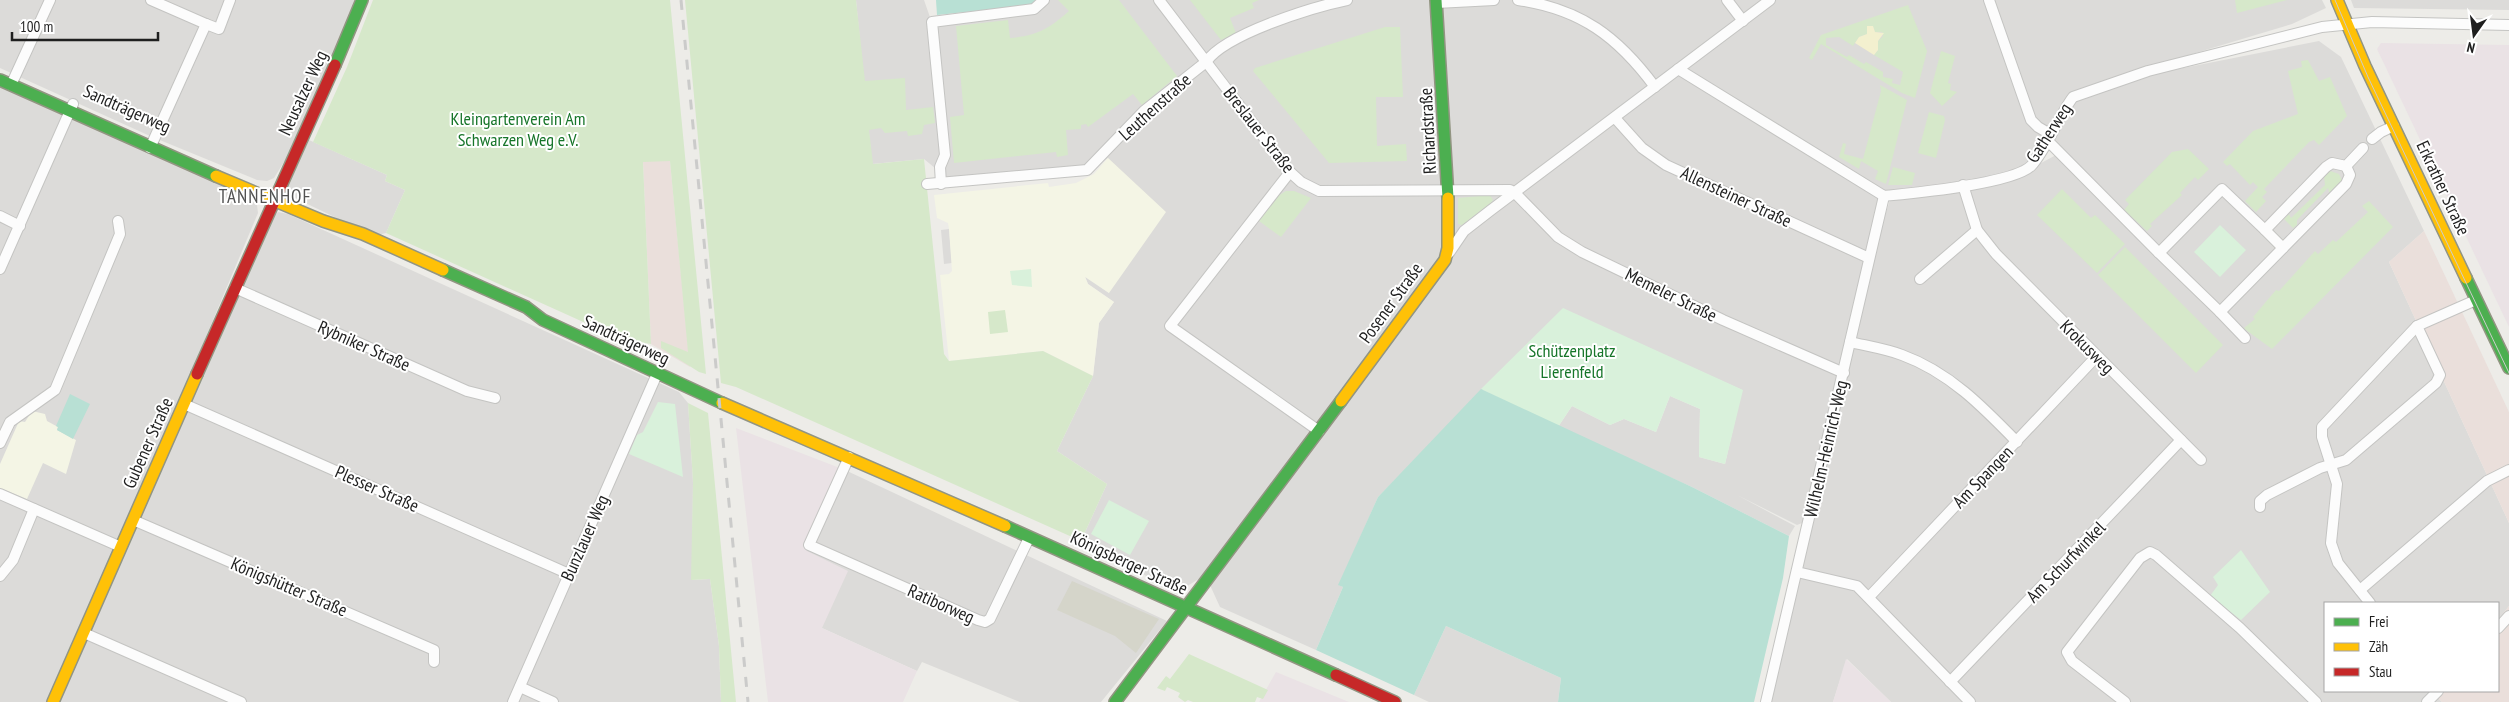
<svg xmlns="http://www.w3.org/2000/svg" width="2509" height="702" font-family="'PT Sans Narrow',sans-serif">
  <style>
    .residential { fill: #dcdbd9 }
    .commercial { fill: #eadfdb }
    .industrial { fill: #eae2e5 }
    .education { fill: #f4f5e5 }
    .construction { fill: #d5d5ca }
    .grass { fill: #d6e8ca; fill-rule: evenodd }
    .sand { fill: #f3f0cf }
    .park { fill: #d9f1db }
    .pitch { fill: #b8e0d4 }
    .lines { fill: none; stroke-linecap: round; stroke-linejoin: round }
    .street-casing { stroke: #c4c4c2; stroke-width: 12 }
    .fast-casing { stroke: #929582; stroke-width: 14 }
    .slow-casing { stroke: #929582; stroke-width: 14 }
    .jam-casing { stroke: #929582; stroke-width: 14 }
    .street { stroke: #fcfcfc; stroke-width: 10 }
    .fast { stroke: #4caf50; stroke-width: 11 }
    .slow { stroke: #ffc107; stroke-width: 11 }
    .jam { stroke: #c62828; stroke-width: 11 }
    .tram { stroke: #cbcbca; stroke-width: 1 }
    .rail { stroke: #cbcbca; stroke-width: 3; stroke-dasharray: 10 10; stroke-linecap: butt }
    .labels { text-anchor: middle; stroke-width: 4; stroke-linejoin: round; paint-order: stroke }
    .street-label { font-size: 18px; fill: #1f1f1f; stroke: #fff }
    .park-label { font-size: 18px; fill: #167529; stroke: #fff }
    .neighbourhood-label { font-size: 19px; letter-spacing: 1px; fill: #525252; stroke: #fff }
  </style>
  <rect width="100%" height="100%" fill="#edece8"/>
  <g class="residential">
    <path d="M0 0H358L302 133 274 178 267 181 257 180 150 136 0 68Z"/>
    <path d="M856 0H924L932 23 1046 0H1431L1444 187 1442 260 1202 577 1184 588 1165 586 1081 541 1107 484 1057 451 1093 376 1099 323 1114 302 1088 284 1085 276 1109 293 1108 158 1087 170 952 182 924 159 872 164Z"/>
    <path d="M1440 0H2322L2326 8 2292 24 2109 79 2072 95 2048 128 2026 167 2008 173 1886 195 1807 521 1797 525 1737 495 1795 526 1789 536 1692 487 1558 427 1572 406 1610 425 1624 419 1656 432 1670 396 1700 409 1699 457 1725 464 1742 390 1563 309 1378 497 1339 585 1343 587 1316 650 1220 607 1209 583 1453 258Z"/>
    <path d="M2351 0H2509V10L2354 8Z"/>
    <path d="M2319 41 2341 57 2424 231 2389 262 2509 523V606L2498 620V603H2325V691H2438L2435 695 2442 702H1891L1847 659 1833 702H1769L1871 258 1890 200 2010 180 2056 155 2055 133 2077 99 2148 75Z"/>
    <path d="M0 82 251 197 257 205 258 213 118 546 50 702H0Z"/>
    <path d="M309 140 387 175 385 181 405 190 386 233 374 236 295 198 289 192 288 185Z"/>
    <path d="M278 212 288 214 679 392 688 403 693 482 692 580 710 579 719 646 721 702H56L273 217Z"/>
    <path d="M949 229 952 263 944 264 941 230Z"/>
    <path d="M845 470 1167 621 1101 702H1020L922 662 917 671 822 628 806 552Z"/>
    <path d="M1446 626 1561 678 1558 702H1429L1414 695Z"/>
  </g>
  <g class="commercial">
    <path d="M643 161H670L690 367 651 344Z"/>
    <path d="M2424 231 2509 412V523L2389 262Z"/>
    <path d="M2509 606V702H2442L2435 695 2438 691H2498V620Z"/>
  </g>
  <g class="industrial">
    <path d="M2381 43 2509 45V327L2377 49Z"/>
    <path d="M736 428 845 470 807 551 848 571 822 628 917 671 903 702H768Z"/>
    <path d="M1846 659 1891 702H1833Z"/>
    <path d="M1276 672 1349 702H1259Z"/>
  </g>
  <g class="education">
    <path d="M1108 158 1166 212 1109 293 1085 277 1088 284 1114 302 1099 323 1093 376 1043 351 949 361 940 275 949 274 952 271 949 229 948 223 937 218 934 195 1048 183 1049 187 1076 183 1094 174Z"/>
    <path d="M32 411 45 414 47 421 58 427 57 430 76 440 66 474 43 463 27 499 0 488V464L19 421 25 422Z"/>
  </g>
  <path class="construction" d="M1072 581 1159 619 1136 653 1115 636 1057 610Z"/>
  <g class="grass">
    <path d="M373 0H670L706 374 699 372 661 348V341L688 352 670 161 643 162 651 344 626 340 601 330 386 233 405 190 385 181 387 175 313 142 347 67Z"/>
    <path d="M685 0H856L865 81 905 78 906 110 933 107 935 123 924 125 922 134 908 136 907 131 885 133 881 128 869 130 873 164 924 159 944 354 949 361 1043 351 1093 376 1057 451 1107 484 1081 541 736 387 721 383Z"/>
    <path d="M1058 0H1119L1177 76 1142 105 1133 94 1088 127 1086 124 1081 125V129L1066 130 1068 155 1057 157 1056 152 954 163 950 117 964 115 956 26 1008 20 1010 38C1036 36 1049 29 1069 11Z"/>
    <path d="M1190 0H1259L1252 3 1254 8 1230 18 1236 33 1221 40Z"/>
    <path d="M2235 0H2287L2237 13Z"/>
    <path d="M1908 5 1927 51 1915 98 1902 93 1821 44 1812 60 1809 58 1821 35ZM1873 27 1875 32H1882L1883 36 1878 41V50L1874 55 1903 72 1900 85 1892 83 1893 79 1883 77V72L1866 62 1864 64 1849 55 1847 57 1826 45V38L1839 37 1853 46 1859 37 1867 34V29Z"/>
    <path d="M1385 27H1400L1403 97H1376L1377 146 1406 144 1407 161 1329 163 1253 71 1255 68Z"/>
    <path d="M1941 51 1955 56 1948 83 1951 84 1950 90 1957 92 1942 106 1930 93Z"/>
    <path d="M2308 60 2319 81 2330 77 2347 116 2319 145 2314 140 2309 142 2264 189 2267 192 2262 197 2266 201 2256 212 2245 201 2258 187 2253 182 2250 185 2230 164 2227 166 2223 162 2253 131 2298 114 2288 71 2302 67 2301 61Z"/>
    <path d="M1880 85 1907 100 1886 184 1875 179 1878 171 1861 161 1859 169 1839 157 1843 143 1846 144 1844 154 1863 159 1881 91Z"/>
    <path d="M1929 112 1944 116 1945 120 1936 158 1918 153Z"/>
    <path d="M2188 149 2209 169 2198 180 2195 177 2180 193 2182 195 2150 224 2152 226 2147 231 2124 210 2129 204 2125 200 2172 152Z"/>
    <path d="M1893 167 1915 173 1912 185H1888Z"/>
    <path d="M2330 171 2339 174 2343 182 2330 195 2328 188 2297 220V225L2293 228 2284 219 2289 214 2291 218 2325 185 2324 176Z"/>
    <path d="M2062 189 2091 218 2095 215 2125 244 2097 273 2037 215Z"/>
    <path d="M1286 191H1294L1311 198 1281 237 1259 221 1278 196Z"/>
    <path d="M1490 195 1493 200 1491 203 1462 225 1458 224V198Z"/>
    <path d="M2369 201 2393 227 2272 349 2246 330 2244 328 2255 319 2253 317 2276 290 2279 291 2315 251 2318 254 2333 240 2336 242 2368 212 2362 206Z"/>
    <path d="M2125 247 2223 345 2196 373 2098 275Z"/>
    <path d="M1005 310 1008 332 990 334 988 312Z"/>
    <path d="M688 403 708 413 736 702H721L719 646 710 579 691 580 693 482Z"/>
    <path d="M1189 654 1268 690 1263 699 1257 697 1255 702H1193L1188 700 1185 702 1178 697 1180 693 1167 687 1165 691 1157 688 1166 676 1170 679Z"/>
  </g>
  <path class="sand" d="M1867 26H1873L1875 32 1884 33 1878 41V50L1874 55 1855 43 1859 37 1867 34Z"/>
  <g class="park">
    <path d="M2220 225 2246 250 2220 277 2194 252Z"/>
    <path d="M1031 269 1032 287 1012 285 1010 271Z"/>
    <path d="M1563 308 1743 390 1725 464 1699 457 1700 409 1670 396 1656 432 1624 419 1610 425 1572 406 1558 427 1481 389Z"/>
    <path d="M658 402 675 404 683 477 629 454 637 435 643 432Z"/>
    <path d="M1109 500 1149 521 1130 555 1091 534Z"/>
    <path d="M2241 550 2270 592 2241 620 2210 596 2218 585 2213 577Z"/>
  </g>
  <g class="pitch">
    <path d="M936 0H1037L1032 5 937 15Z"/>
    <path d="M1481 389 1692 487 1789 536 1783 578 1754 702H1558L1561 678 1446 626 1414 695 1316 650 1343 587 1338 585 1378 497Z"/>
    <path d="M70 394 90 404 73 439 57 430 58 427 56 426Z"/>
  </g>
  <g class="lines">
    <g class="street-casing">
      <g id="street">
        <path d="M151 0 206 24"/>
        <path d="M1159 0 1290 172 1301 182 1319 191 1510 190 1515 193 1558 237 1582 252 1723 320 1844 373"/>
        <path d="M1518 0C1581 9 1618 37 1655 87"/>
        <path d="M1727 0 1743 21"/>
        <path d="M1989 0 2031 120 2038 127 2050 134"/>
        <path d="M1436 3 1494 0"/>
        <path d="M1678 69 1884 196C1913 193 2012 184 2031 166 2047 149 2058 117 2073 97L2148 71 2322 27 2372 22 2509 25"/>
        <path d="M11 85 50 0"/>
        <path d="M1615 118 1642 148 1666 165 1869 258"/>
        <path d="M2372 139 2381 132 2394 126"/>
        <path d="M2047 140 2159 253 2222 189 2265 230 2326 167 2332 163 2346 166 2363 148"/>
        <path d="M150 148 206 24 219 29 230 0"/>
        <path d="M1290 172 1170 326 1319 431"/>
        <path d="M927 184 1087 170 1144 111 1206 62C1225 34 1313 7 1347 0"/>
        <path d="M941 184 940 167 945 155 932 22 1034 9 1044 0"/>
        <path d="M1963 185 1977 230 1996 254 2201 460"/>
        <path d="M0 216 20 226"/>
        <path d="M2265 230 2283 248"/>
        <path d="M1449 253 1464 231 1491 210 1770 0"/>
        <path d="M2159 253 2220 312 2346 184 2350 175 2346 166"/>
        <path d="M0 269 73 104"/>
        <path d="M1920 279 1977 230"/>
        <path d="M235 288 467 391 495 398"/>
        <path d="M2220 312 2245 338"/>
        <path d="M1850 342C1867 346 1886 349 1902 355 1949 372 1983 407 2017 442"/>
        <path d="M184 404 569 574"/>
        <path d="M0 443 10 422 55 390 120 234 118 221"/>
        <path d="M849 457 809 545 978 620 985 622 990 619 1029 538"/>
        <path d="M0 494 121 547"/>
        <path d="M2260 507V501L2267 495 2320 468 2346 460 2436 383 2440 375 2417 326"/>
        <path d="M133 520 434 650V662"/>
        <path d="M1797 572 1857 586 1970 702"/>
        <path d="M0 576 13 560 34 509"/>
        <path d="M2360 590 2487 481 2509 470"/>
        <path d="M1869 597 2096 357"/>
        <path d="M2370 603 2338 563 2331 543 2337 484 2322 437V427L2417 326 2476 300"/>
        <path d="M2498 628 2509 616"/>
        <path d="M84 633 241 702"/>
        <path d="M1950 682 2181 440"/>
        <path d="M520 687 553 702"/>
        <path d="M513 702 657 374"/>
        <path d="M1766 702 1884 196"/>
        <path d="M2125 702 2072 661 2067 652 2140 558 2150 552 2156 555 2240 628 2316 702"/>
        <path d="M2427 702 2438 691"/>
      </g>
    </g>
    <g class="fast-casing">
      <g id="fast">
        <path d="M1436 0 1448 198"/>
        <path d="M335 65 362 0"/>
        <path d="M0 80 216 176"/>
        <path d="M443 270 526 307 543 320 722 403"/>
        <path d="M2466 278 2509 368"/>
        <path d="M1005 526 1336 675"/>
        <path d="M1115 702 1341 401"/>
      </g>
    </g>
    <g class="slow-casing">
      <g id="slow">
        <path d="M2337 0 2365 66 2466 278"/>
        <path d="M216 176 323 221 363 234 443 270"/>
        <path d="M1341 401 1445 260 1448 248V198"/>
        <path d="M722 403 1005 526"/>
        <path d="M53 702 197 374"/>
      </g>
    </g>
    <g class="jam-casing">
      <g id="jam">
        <path d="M197 374 335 65"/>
        <path d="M1336 675 1395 702"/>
      </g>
    </g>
    <use href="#street" class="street"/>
    <use href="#fast" class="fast"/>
    <use href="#slow" class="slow"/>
    <use href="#jam" class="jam"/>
    <path class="tram" d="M2335 0 2368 77 2509 373"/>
    <path class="rail" d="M681 0 748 702"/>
  </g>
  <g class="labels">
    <g class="street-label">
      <text transform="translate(303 93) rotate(-65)" y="6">Neusalzer Weg</text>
      <text transform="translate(1155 107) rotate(-42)" y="6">Leuthenstraße</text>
      <text transform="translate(127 109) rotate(24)" y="6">Sandträgerweg</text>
      <text transform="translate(1259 130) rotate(52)" y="6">Breslauer Straße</text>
      <text transform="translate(1428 131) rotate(-93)" y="6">Richardstraße</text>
      <text transform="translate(2049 133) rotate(-57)" y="6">Gatherweg</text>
      <text transform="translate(2443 188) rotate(65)" y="6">Erkrather Straße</text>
      <text transform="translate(1736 197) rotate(25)" y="6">Allensteiner Straße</text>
      <text transform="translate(1671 295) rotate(26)" y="6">Memeler Straße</text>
      <text transform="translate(1391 303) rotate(-54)" y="6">Posener Straße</text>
      <text transform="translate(626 340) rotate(25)" y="6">Sandträgerweg</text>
      <text transform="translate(364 346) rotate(24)" y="6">Rybniker Straße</text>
      <text transform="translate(2087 347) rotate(45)" y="6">Krokusweg</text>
      <text transform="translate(148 443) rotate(-66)" y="6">Gubener Straße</text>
      <text transform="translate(1826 449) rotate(-77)" y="6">Wilhelm-Heinrich-Weg</text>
      <text transform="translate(1983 477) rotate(-46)" y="6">Am Spangen</text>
      <text transform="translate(377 489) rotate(24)" y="6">Plesser Straße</text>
      <text transform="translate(585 538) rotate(-66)" y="6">Bunzlauer Weg</text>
      <text transform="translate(2066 562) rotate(-46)" y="6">Am Schurfwinkel</text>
      <text transform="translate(1129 563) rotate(25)" y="6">Königsberger Straße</text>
      <text transform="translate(289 587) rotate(23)" y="6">Königshütter Straße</text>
      <text transform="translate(941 604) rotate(24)" y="6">Ratiborweg</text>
    </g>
    <g class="park-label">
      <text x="518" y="125">Kleingartenverein Am<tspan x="518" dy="21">Schwarzen Weg e.V.</tspan></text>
      <text x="1572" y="357">Schützenplatz<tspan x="1572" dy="21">Lierenfeld</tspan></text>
    </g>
    <g class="neighbourhood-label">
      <text x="265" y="203">TANNENHOF</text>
    </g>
  </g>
  <rect x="2324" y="602" width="175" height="90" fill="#ffffff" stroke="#a5a5a5"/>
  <rect x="2334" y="618" width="25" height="8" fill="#4caf50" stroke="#a5a5a5"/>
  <text x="2369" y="627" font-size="15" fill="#1f1f1f">Frei</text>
  <rect x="2334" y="643" width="25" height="8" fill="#ffc107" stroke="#a5a5a5"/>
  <text x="2369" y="652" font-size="15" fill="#1f1f1f">Zäh</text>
  <rect x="2334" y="668" width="25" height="8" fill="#c62828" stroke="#a5a5a5"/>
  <text x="2369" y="677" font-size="15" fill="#1f1f1f">Stau</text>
  <g transform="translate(2474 35) rotate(194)" stroke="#ffffff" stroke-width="4" paint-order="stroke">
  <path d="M0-4L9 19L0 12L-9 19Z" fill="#1f1f1f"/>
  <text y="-8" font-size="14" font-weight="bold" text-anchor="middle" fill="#1f1f1f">N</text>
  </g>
  <path d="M12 32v8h146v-8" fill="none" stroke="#1f1f1f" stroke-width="2.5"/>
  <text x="20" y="32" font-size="15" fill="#1f1f1f" stroke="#ffffff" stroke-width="4" paint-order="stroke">100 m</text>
</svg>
